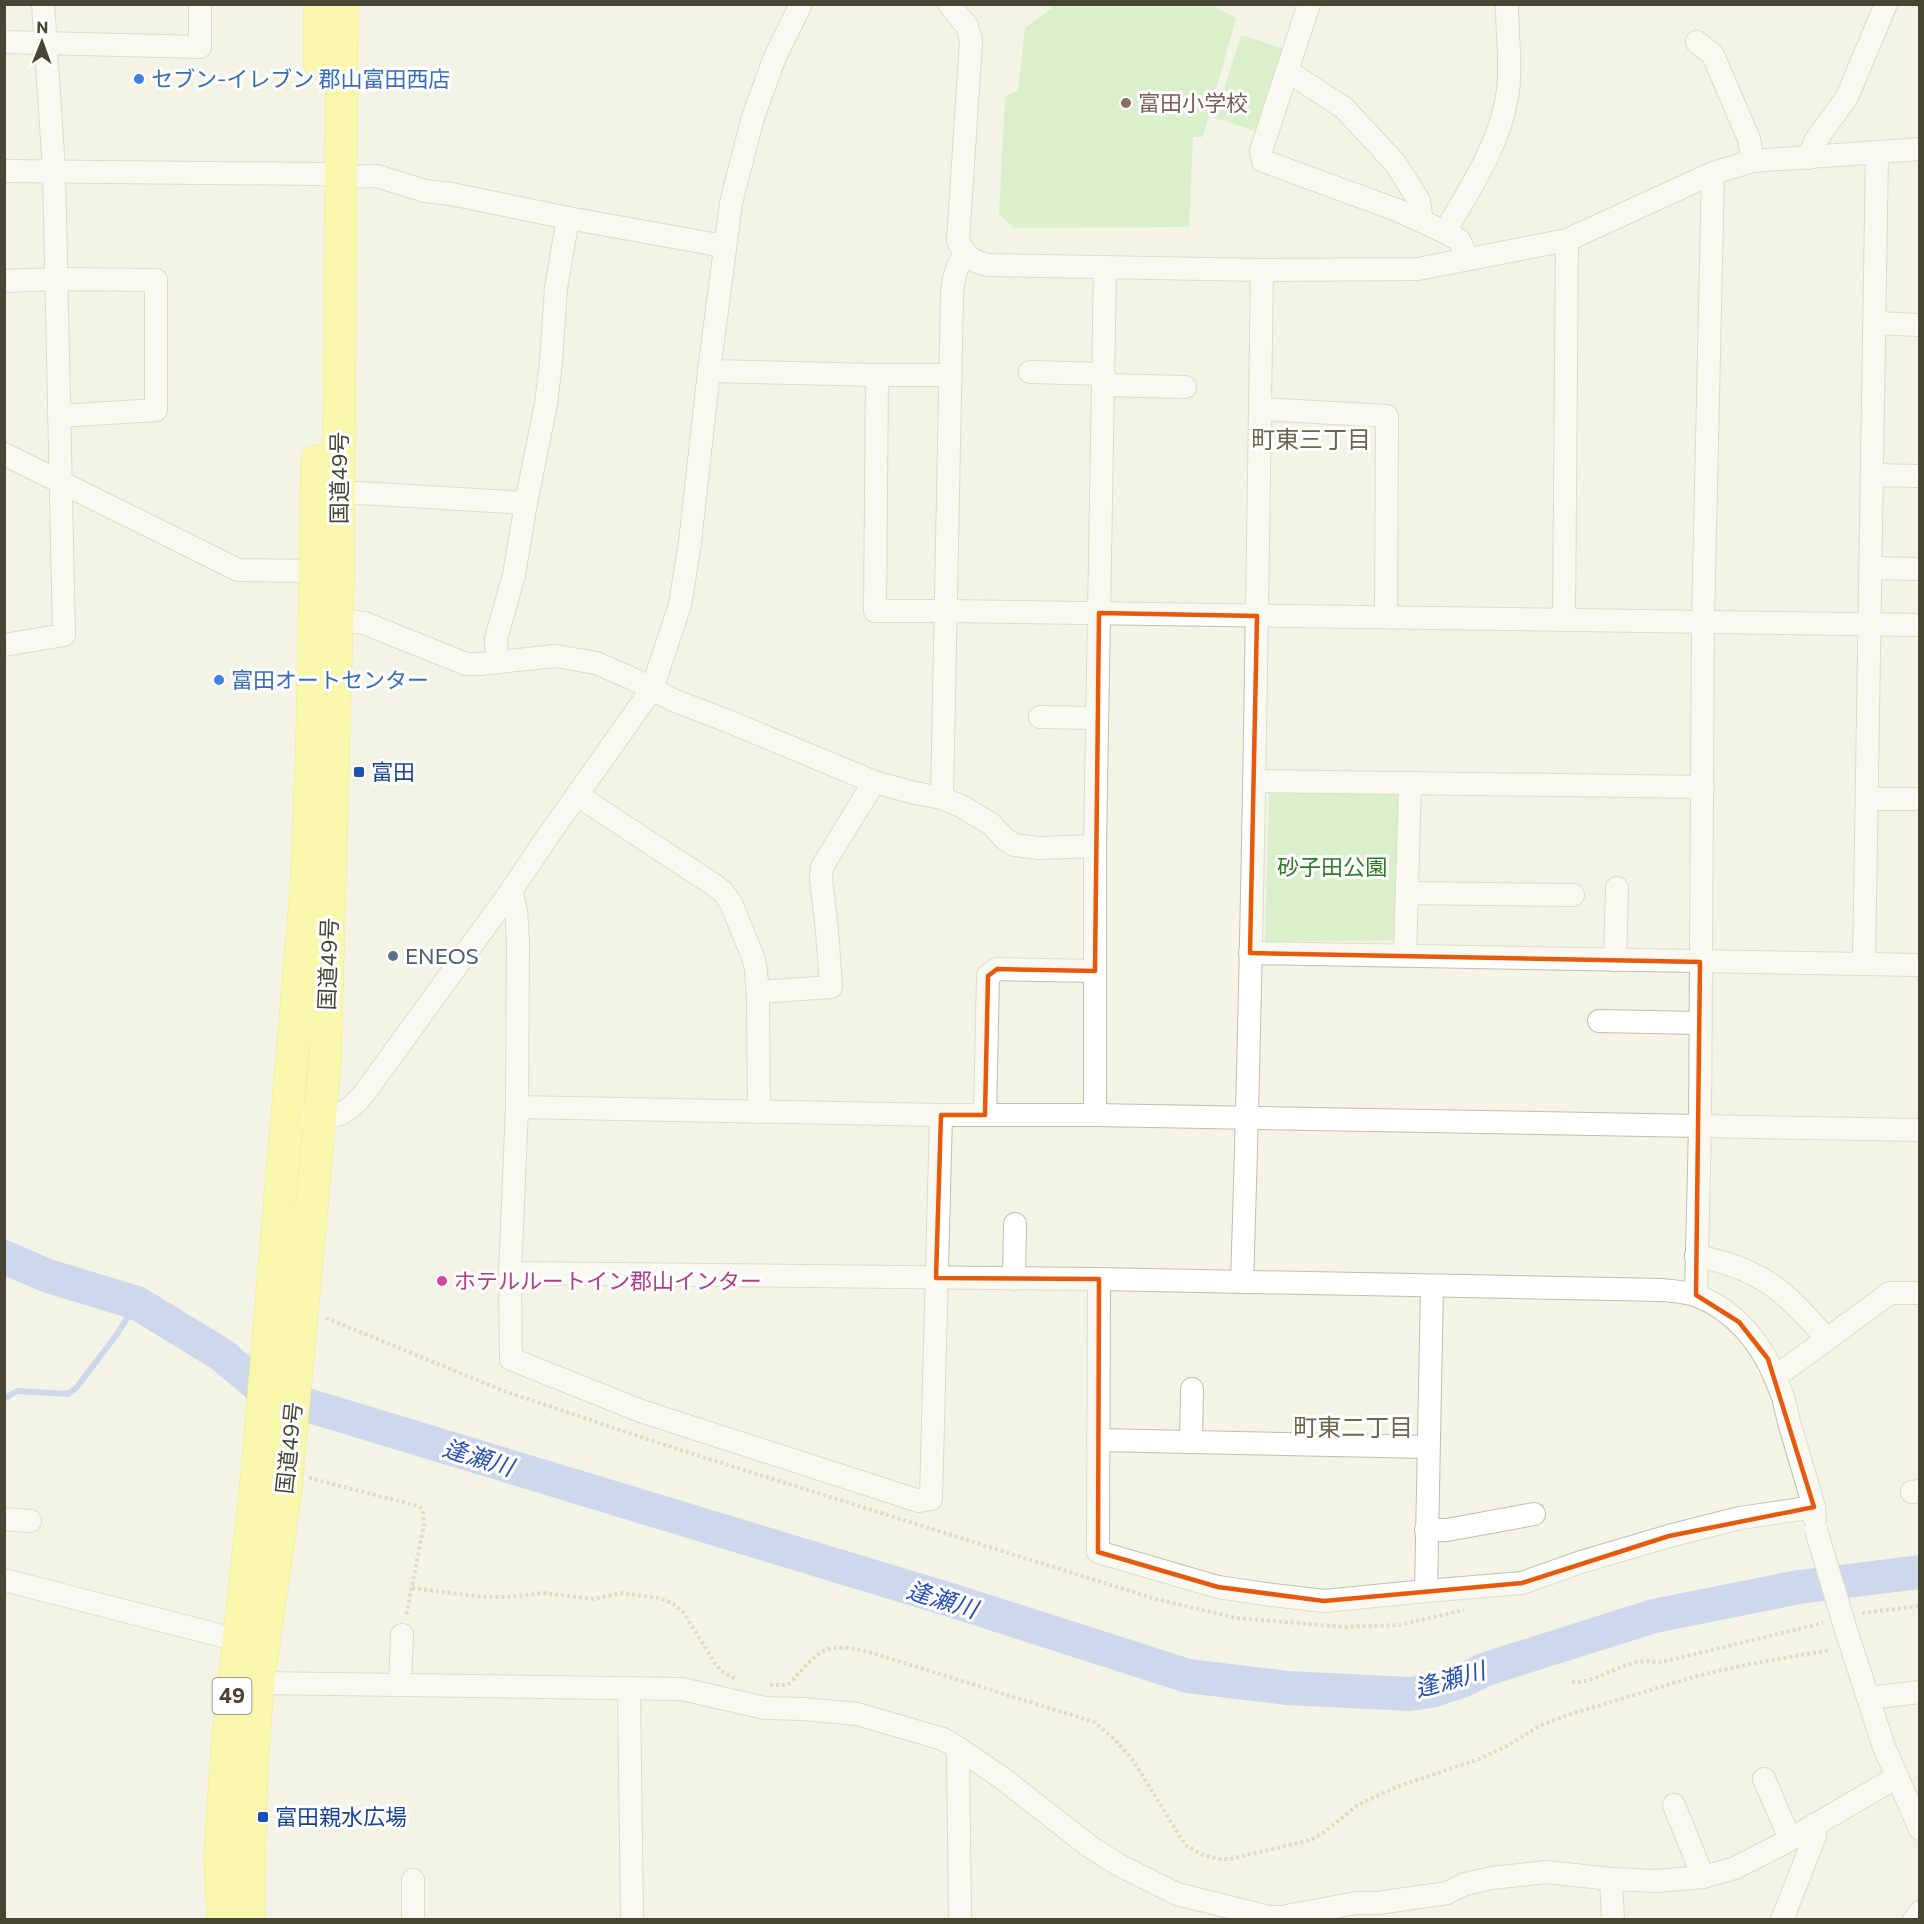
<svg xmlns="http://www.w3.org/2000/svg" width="1924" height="1924" font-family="Commissioner,'Noto Sans JP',sans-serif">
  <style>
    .green { fill: #bbebac }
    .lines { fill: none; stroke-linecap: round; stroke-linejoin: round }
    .stream { stroke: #9eb7f5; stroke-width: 6 }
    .river { stroke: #9eb7f5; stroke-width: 34 }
    .minor-casing { stroke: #c0bfa8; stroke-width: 24 }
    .highway-casing { stroke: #e7db2c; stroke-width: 33 }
    .path { stroke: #c3c198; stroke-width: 4; stroke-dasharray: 3 3; stroke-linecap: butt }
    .minor { stroke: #fff; stroke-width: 22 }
    .highway { stroke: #fffa66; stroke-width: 32 }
    .minor-bridge-casing { stroke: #c0bfa8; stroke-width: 24; stroke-linecap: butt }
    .minor-bridge { stroke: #fff; stroke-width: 22 }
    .marked { fill: none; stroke: #e8590c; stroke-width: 4.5; stroke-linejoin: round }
    .shop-dot { fill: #3f7fe0; stroke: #fff; stroke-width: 2 }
    .education-dot { fill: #8d6e63; stroke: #fff; stroke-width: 2 }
    .transit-dot { fill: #1a4fb4; stroke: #fff; stroke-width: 2 }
    .service-dot { fill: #5c6f8a; stroke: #fff; stroke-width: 2 }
    .hotel-dot { fill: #d1479c; stroke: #fff; stroke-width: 2 }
    .labels { text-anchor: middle; stroke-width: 6; stroke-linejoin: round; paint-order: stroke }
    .shield { fill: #fff; stroke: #7e7e72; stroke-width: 1.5 }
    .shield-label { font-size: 21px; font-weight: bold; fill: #474635 }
    .shop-label { font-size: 22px; fill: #366cbe; stroke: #fff; text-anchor: start }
    .education-label { font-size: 22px; fill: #785e54; stroke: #fff; text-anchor: start }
    .street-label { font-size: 22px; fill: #474635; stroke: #fff }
    .transit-label { font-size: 22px; fill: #164399; stroke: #fff; text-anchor: start }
    .park-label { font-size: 22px; fill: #2b7d24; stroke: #fff }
    .service-label { font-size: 22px; fill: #4e5e75; stroke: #fff; text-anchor: start }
    .hotel-label { font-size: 22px; fill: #b23c85; stroke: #fff; text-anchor: start }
    .neighbourhood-label { font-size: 24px; fill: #6b684b; stroke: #fff }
    .water-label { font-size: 24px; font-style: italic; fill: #274fba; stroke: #fff }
  </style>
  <rect width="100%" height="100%" fill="#f4f4e6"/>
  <g class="green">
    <path d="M1057 4 1211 5 1236 18 1203 137H1193L1189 227 1014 228 999 214 1005 97 1018 90 1025 28Z"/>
    <path d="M1241 35 1282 48 1255 131 1215 118Z"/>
    <path d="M1400 790 1395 940 1265 942 1269 794Z"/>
  </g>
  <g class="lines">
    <path class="stream" d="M4 1399 17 1391 68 1394 76 1388 115 1337 137 1303"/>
    <path class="river" d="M4 1257 48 1276 137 1303 222 1355 267 1393 957 1602 1188 1676 1287 1688 1410 1694 1431 1691 1464 1680 1486 1669 1654 1616 1799 1587 1920 1572"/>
    <g class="minor-casing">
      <g id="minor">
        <path d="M949 4 967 26 971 41 958 241C965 256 973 262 988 265L1262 270 1418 269 1567 240 1713 173 1753 161 1920 149"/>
        <path d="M1309 4 1261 151 1263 161 1397 210 1445 232 1459 240 1468 258"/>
        <path d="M4 42 200 47V4"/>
        <path d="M1697 42 1713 55 1749 139 1753 161"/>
        <path d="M1287 74 1295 76 1344 108 1396 164 1419 201 1422 221"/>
        <path d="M1808 158 1816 140 1847 97 1886 4"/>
        <path d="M4 171 320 174 340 177 377 176 425 191 451 194 568 218 724 246"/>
        <path d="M1445 232C1469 190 1499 146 1507 97 1512 68 1507 34 1507 4"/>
        <path d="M4 281 56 279 156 280V410L59 416"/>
        <path d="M1876 323 1920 325"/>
        <path d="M709 371 877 375H951"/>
        <path d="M1030 372 1104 374"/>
        <path d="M877 375 875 611H947L1920 625"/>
        <path d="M1104 385 1185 387"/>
        <path d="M1260 409 1387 416 1386 617"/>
        <path d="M4 454 238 570 316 571"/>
        <path d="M1872 475 1920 476"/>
        <path d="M338 494 360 493 526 503"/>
        <path d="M1871 568 1920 569"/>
        <path d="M337 619 364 623 466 664H480L555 656 596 663 633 679 673 700 730 722 874 782 915 793 942 798 961 806 991 824 1005 839 1014 845 1039 848 1095 846V1115"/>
        <path d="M1564 619 1567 240"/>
        <path d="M4 645 64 635 54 170 43 4"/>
        <path d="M497 662 496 639 514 575 526 503 546 404 551 362 556 288 568 218"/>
        <path d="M1040 717 1097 718"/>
        <path d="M1254 781 1703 787"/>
        <path d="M577 795 714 885 723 892 731 903 753 957 756 970 758 997 759 1112"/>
        <path d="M942 798 952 292C954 277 956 266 965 254"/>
        <path d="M1867 799H1920"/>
        <path d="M1095 846 1105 268"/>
        <path d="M511 891 516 910 518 942 517 1107 510 1273 511 1359 641 1411 919 1501 931 1499 941 1115"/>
        <path d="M1407 893 1573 895"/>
        <path d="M1250 953 1920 965"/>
        <path d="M1405 956 1410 783"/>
        <path d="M1615 960 1617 888"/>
        <path d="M1864 964 1877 152"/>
        <path d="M758 992 831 987 827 930 821 879 822 867 874 782"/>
        <path d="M1599 1021 1700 1023"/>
        <path d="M517 1107 941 1115H1095L1920 1130"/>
        <path d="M985 1115 988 976 997 969 1095 971"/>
        <path d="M307 1117C337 1119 348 1114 366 1091L511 891 548 836 652 689 680 605 690 542 709 371 731 203 753 117 775 57 801 4"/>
        <path d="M1696 1256C1762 1268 1784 1291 1827 1339"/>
        <path d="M510 1273 1099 1279 1662 1290C1673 1291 1685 1292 1695 1295 1733 1309 1760 1341 1775 1377L1890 1293H1920"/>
        <path d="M1014 1279 1015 1224"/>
        <path d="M1099 1279 1098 1552 1218 1587 1273 1595 1324 1601 1426 1591 1432 1286"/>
        <path d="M1242 1282C1253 945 1257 607 1262 270"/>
        <path d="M1696 1295 1700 1127 1703 621 1713 173"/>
        <path d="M1775 1377 1783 1397 1789 1422 1814 1507 1815 1519"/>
        <path d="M1098 1440 1428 1447"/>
        <path d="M1191 1442 1192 1389"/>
        <path d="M1912 1492 1920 1491"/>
        <path d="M4 1519 30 1521"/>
        <path d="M1426 1530H1447L1534 1514"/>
        <path d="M4 1580 238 1640"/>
        <path d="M1426 1591 1522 1583 1581 1562 1669 1536 1740 1518 1814 1507"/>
        <path d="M1846 1630 1884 1747 1920 1829"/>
        <path d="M258 1683 682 1689 765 1708 804 1709 857 1714 943 1739 958 1748 960 1920"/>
        <path d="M400 1685 402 1635"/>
        <path d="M629 1689 632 1920"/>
        <path d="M1868 1698 1920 1692"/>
        <path d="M958 1748 1002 1778 1089 1846 1117 1864 1177 1894 1270 1917H1284"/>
        <path d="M1764 1779 1790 1839"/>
        <path d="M1674 1805 1703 1877"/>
        <path d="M1611 1879 1613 1920"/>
        <path d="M413 1880V1920"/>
        <path d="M1284 1920V1917L1292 1915 1356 1903H1378L1447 1893 1465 1884 1492 1878 1546 1872 1611 1879 1656 1881 1703 1877 1735 1868 1784 1843 1897 1777"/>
        <path d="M1782 1920 1815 1836V1824"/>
        <path d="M1914 1920 1920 1912"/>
      </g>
    </g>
    <g class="highway-casing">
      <g id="highway">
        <path d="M320 4V63"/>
        <path d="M223 1920 220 1856 227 1748 257 1473 306 890 312 741 317 461"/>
        <path d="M249 1920V1867L252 1764 258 1683 286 1487 325 1061 338 581 342 4"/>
      </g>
    </g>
    <g class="path">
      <path d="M326 1318 504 1391 674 1448 1152 1598 1236 1618 1346 1627 1399 1625 1464 1610"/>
      <path d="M309 1478 418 1506 423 1510 424 1525 406 1616"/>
      <path d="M412 1588 483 1597H509L544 1593 593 1599 622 1593 659 1598 672 1603 683 1612 715 1663 721 1671 736 1679"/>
      <path d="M1862 1613 1920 1606"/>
      <path d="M1572 1682C1601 1684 1627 1654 1658 1663L1823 1623"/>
      <path d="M770 1685H788C821 1650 821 1640 872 1653L1094 1722 1113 1738 1133 1760 1185 1845 1203 1855 1218 1859H1230L1311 1840 1323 1833 1358 1805 1396 1787 1479 1759 1507 1746 1539 1726 1571 1714 1697 1676 1749 1664 1831 1650"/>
    </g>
    <use href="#minor" class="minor"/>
    <use href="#highway" class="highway"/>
    <g class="minor-bridge-casing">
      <path id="minor-bridge" d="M1816 1530 1846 1630"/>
    </g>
    <use href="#minor-bridge" class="minor-bridge"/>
  </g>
  <path d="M0 0H1924V1924H0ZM1099 613 1257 616 1250 953 1700 962 1696 1295 1739 1322 1768 1359 1814 1507 1669 1536 1522 1583 1324 1601 1218 1587 1098 1552 1099 1279 936 1278 941 1115H985L988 976 997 969 1095 971Z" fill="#f4f4e6" fill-opacity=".55" fill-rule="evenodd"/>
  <path class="marked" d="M1099 613 1257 616 1250 953 1700 962 1696 1295 1739 1322 1768 1359 1814 1507 1669 1536 1522 1583 1324 1601 1218 1587 1098 1552 1099 1279 936 1278 941 1115H985L988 976 997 969 1095 971Z"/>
  <g class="shop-dot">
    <circle cx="139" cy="79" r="6"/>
    <circle cx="219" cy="680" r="6"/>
  </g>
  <circle class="education-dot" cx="1126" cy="103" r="6"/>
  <g class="transit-dot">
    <rect x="353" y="766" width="12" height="12" rx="3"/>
    <rect x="257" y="1811" width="12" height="12" rx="3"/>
  </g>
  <circle class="service-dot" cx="393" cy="956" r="6"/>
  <circle class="hotel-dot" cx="442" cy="1281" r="6"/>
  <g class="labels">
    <rect class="shield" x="212.5" y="1678" width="39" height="36" rx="4.5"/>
    <g class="shield-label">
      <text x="232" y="1703">49</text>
    </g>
    <g class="shop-label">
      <text x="151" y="87">セブン-イレブン 郡山富田西店</text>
      <text x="231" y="688">富田オートセンター</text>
    </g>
    <g class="education-label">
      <text x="1138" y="111">富田小学校</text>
    </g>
    <g class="street-label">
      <text transform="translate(339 478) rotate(-90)" y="8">国道49号</text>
      <text transform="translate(328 964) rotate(-88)" y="8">国道49号</text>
      <text transform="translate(289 1448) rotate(-84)" y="8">国道49号</text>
    </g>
    <g class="transit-label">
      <text x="371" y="780">富田</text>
      <text x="275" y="1825">富田親水広場</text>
    </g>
    <g class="park-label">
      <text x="1332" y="875">砂子田公園</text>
    </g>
    <g class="service-label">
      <text x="405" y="964">ENEOS</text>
    </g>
    <g class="hotel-label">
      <text x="454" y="1289">ホテルルートイン郡山インター</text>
    </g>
    <g class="neighbourhood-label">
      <text x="1311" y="448">町東三丁目</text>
      <text x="1353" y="1436">町東二丁目</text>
    </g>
    <g class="water-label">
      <text transform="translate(478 1458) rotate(17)" y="8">逢瀬川</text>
      <text transform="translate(942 1600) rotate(17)" y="8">逢瀬川</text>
      <text transform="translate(1450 1680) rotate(-16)" y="8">逢瀬川</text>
    </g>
  </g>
  <rect width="1924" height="1924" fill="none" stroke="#474635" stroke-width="12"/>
  <g transform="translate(42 42) rotate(1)" stroke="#ffffff" stroke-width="4.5" paint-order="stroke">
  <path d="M0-4.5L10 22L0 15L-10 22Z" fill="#474635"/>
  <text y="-9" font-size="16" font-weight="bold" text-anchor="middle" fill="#474635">N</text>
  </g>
</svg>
